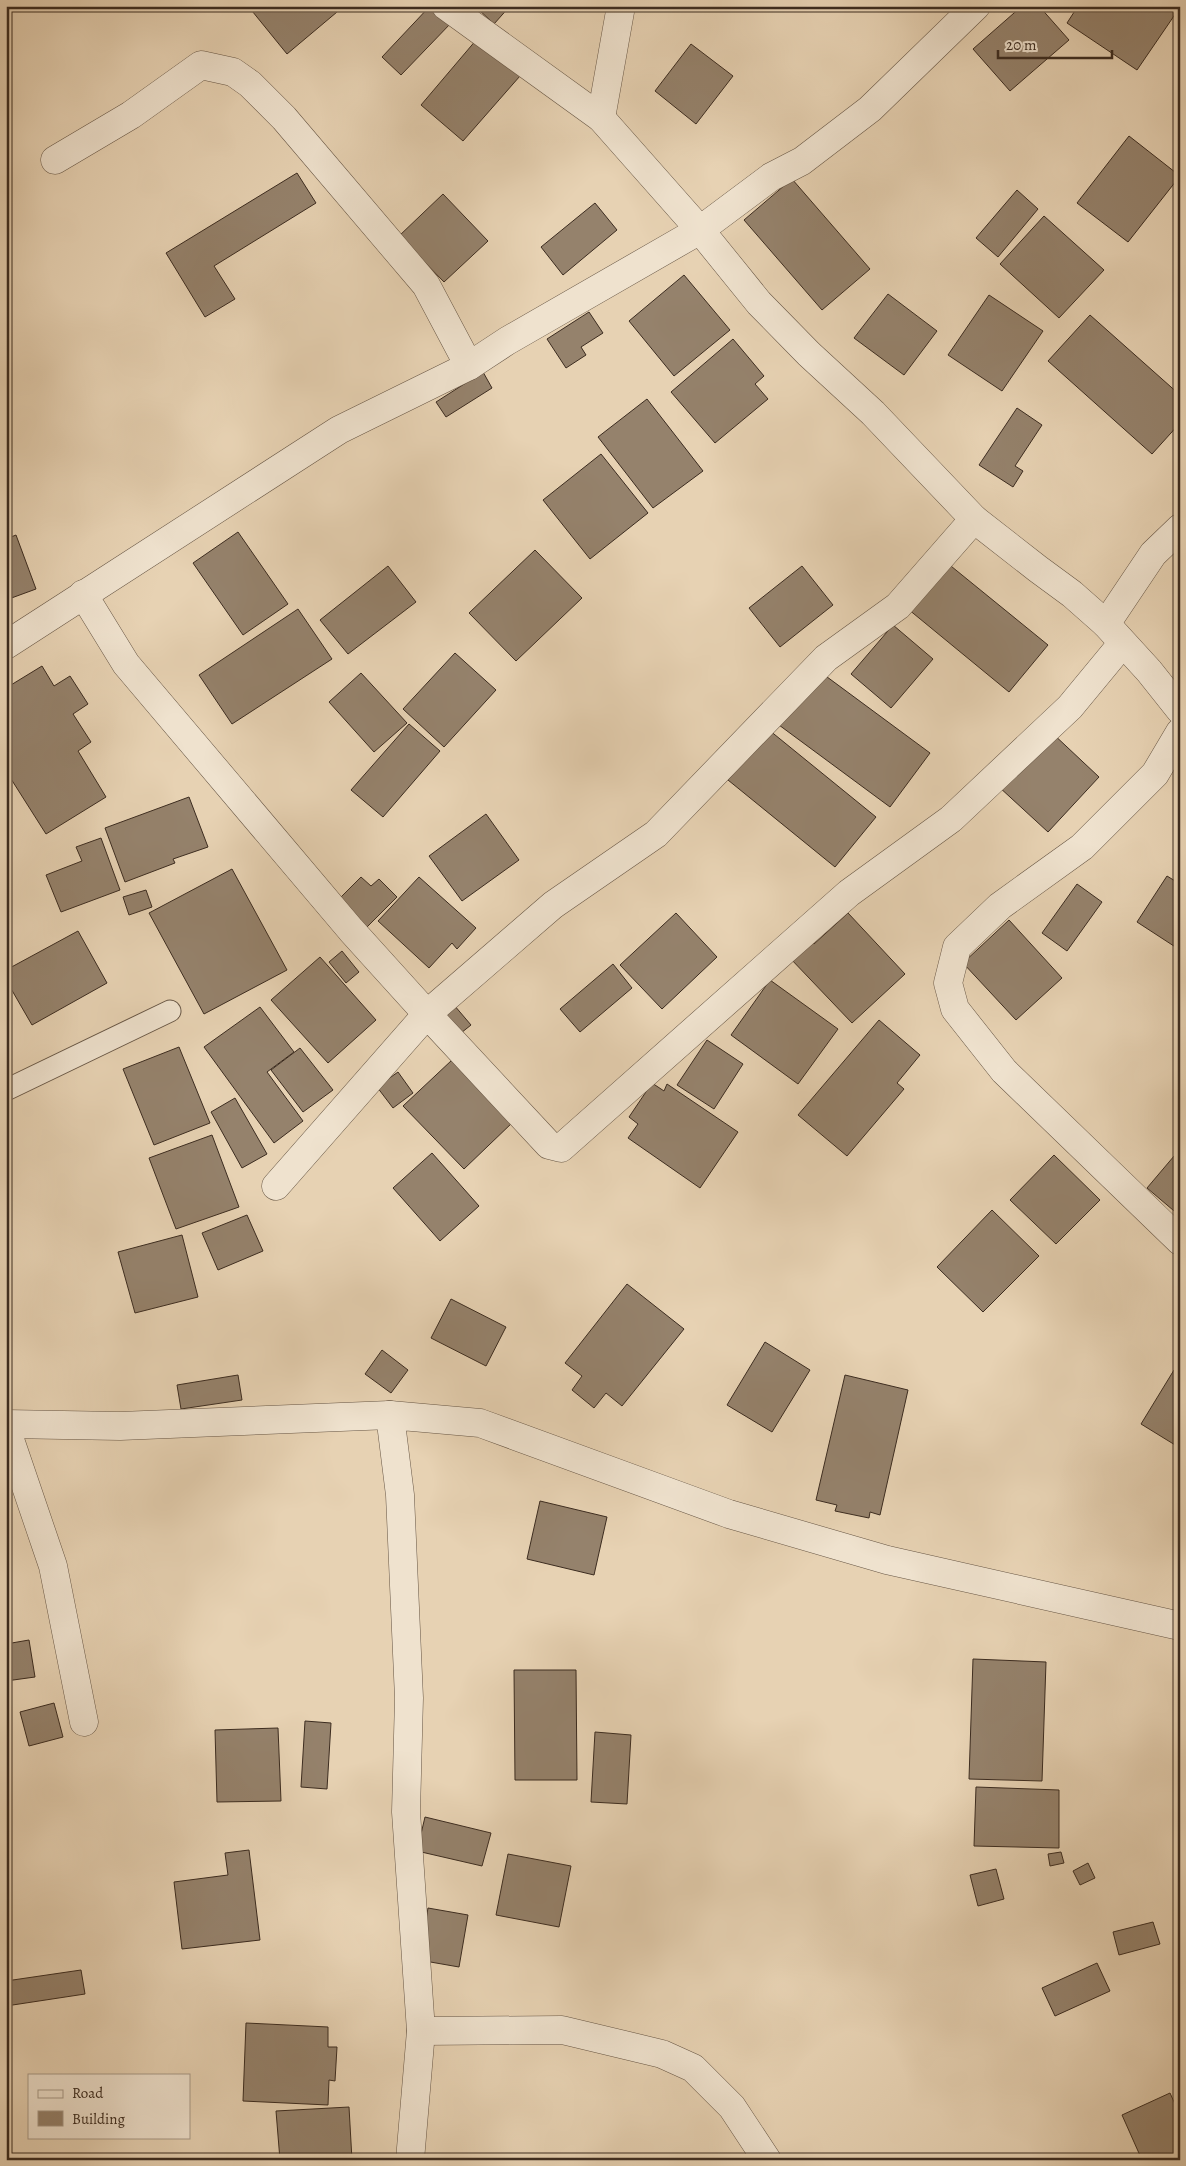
<svg xmlns="http://www.w3.org/2000/svg" width="1186" height="2166" font-family="Alegreya,serif">
  <style>
    .building { fill: #95826c; stroke: #3c2c20 }
    .lines { fill: none; stroke-linecap: round; stroke-linejoin: round }
    .lane-casing { stroke: #675645; stroke-width: 23 }
    .street-casing { stroke: #675645; stroke-width: 29 }
    .lane { stroke: #efe2ce; stroke-width: 21 }
    .street { stroke: #efe2ce; stroke-width: 28 }
  </style>
  <rect width="100%" height="100%" fill="#e7d2b3"/>
  <filter id="stains"><feTurbulence type="fractalNoise" baseFrequency=".004" numOctaves="4"/><feColorMatrix values="0 0 0 0 .2 0 0 0 0 .09 0 0 0 0 .02 0 0 0 .5 -.17"/></filter>
  <radialGradient id="worn" r=".72"><stop offset=".6" stop-color="#630" stop-opacity="0"/><stop offset="1" stop-color="#630" stop-opacity=".3"/></radialGradient>
  <g class="building">
    <path d="M248 6H333L337 12 287 54Z"/>
    <path d="M430 6H435L452 22 401 75 382 57Z"/>
    <path d="M475 6H510L494 24Z"/>
    <path d="M1022 6H1039L1069 40 1010 91 973 49Z"/>
    <path d="M1078 6H1166L1176 13 1137 70 1067 23Z"/>
    <path d="M477 39 520 76 463 141 421 105Z"/>
    <path d="M691 44 733 76 696 124 655 91Z"/>
    <path d="M1129 136 1180 176 1128 242 1077 203Z"/>
    <path d="M297 173 316 203 214 266 235 299 205 317 166 253Z"/>
    <path d="M792 179 870 269 822 310 744 220Z"/>
    <path d="M1017 190 1038 209 998 257 976 238Z"/>
    <path d="M443 194 488 241 444 282 399 236Z"/>
    <path d="M595 203 617 230 563 275 541 247Z"/>
    <path d="M1044 216 1104 270 1059 318 1000 264Z"/>
    <path d="M684 275 730 330 674 376 629 321Z"/>
    <path d="M888 294 937 331 904 375 854 338Z"/>
    <path d="M989 295 1043 331 1002 391 948 355Z"/>
    <path d="M589 312 603 333 581 347 586 355 566 368 547 339Z"/>
    <path d="M1090 315 1180 395V423L1152 454 1048 361Z"/>
    <path d="M733 339 764 376 755 384 768 399 715 443 671 392Z"/>
    <path d="M483 372 492 388 446 417 436 402Z"/>
    <path d="M647 399 703 471 653 508 598 437Z"/>
    <path d="M1017 408 1042 425 1015 466 1023 471 1013 487 979 465Z"/>
    <path d="M601 454 648 513 590 559 543 500Z"/>
    <path d="M238 532 288 604 243 635 193 563Z"/>
    <path d="M16 535 36 589 6 600V539Z"/>
    <path d="M535 550 582 598 516 661 469 613Z"/>
    <path d="M946 562 1048 645 1009 692 908 609Z"/>
    <path d="M388 566 416 602 348 654 320 620Z"/>
    <path d="M802 566 833 605 780 647 749 608Z"/>
    <path d="M298 609 332 659 232 724 199 675Z"/>
    <path d="M893 625 933 659 891 708 851 674Z"/>
    <path d="M455 653 496 690 444 747 403 709Z"/>
    <path d="M42 666 54 686 70 676 88 704 73 714 91 742 78 751 106 797 46 834 6 771V688Z"/>
    <path d="M819 671 930 753 890 807 779 725Z"/>
    <path d="M361 673 407 723 374 752 329 702Z"/>
    <path d="M409 724 440 751 383 817 351 790Z"/>
    <path d="M769 730 876 817 835 867 728 780Z"/>
    <path d="M1050 731 1099 777 1048 832 998 786Z"/>
    <path d="M189 797 208 847 173 859 175 863 125 882 105 828Z"/>
    <path d="M486 814 519 860 462 901 429 856Z"/>
    <path d="M101 838 120 890 61 912 46 875 82 861 76 847Z"/>
    <path d="M232 869 287 970 204 1014 149 913Z"/>
    <path d="M1167 876 1180 884V950L1137 922Z"/>
    <path d="M361 877 371 886 379 879 397 897 364 930 336 902Z"/>
    <path d="M419 877 476 928 457 949 452 943 429 968 378 921Z"/>
    <path d="M1077 884 1102 902 1067 951 1042 933Z"/>
    <path d="M146 890 152 907 129 915 123 897Z"/>
    <path d="M676 913 717 957 662 1009 620 965Z"/>
    <path d="M848 913 905 974 852 1023 789 957 808 939 814 944Z"/>
    <path d="M1009 920 1062 978 1016 1020 963 963Z"/>
    <path d="M78 931 107 983 32 1025 6 980V970Z"/>
    <path d="M342 951 359 972 346 983 329 962Z"/>
    <path d="M320 957 376 1020 328 1063 271 1000Z"/>
    <path d="M613 964 632 988 580 1032 560 1009Z"/>
    <path d="M770 980 838 1029 798 1084 731 1035Z"/>
    <path d="M454 1005 471 1025 461 1033 444 1013Z"/>
    <path d="M260 1007 294 1052 267 1072 303 1121 274 1143 204 1047Z"/>
    <path d="M879 1020 920 1055 897 1083 904 1089 847 1156 798 1115Z"/>
    <path d="M707 1040 743 1064 714 1109 677 1085Z"/>
    <path d="M179 1047 210 1123 154 1145 123 1069Z"/>
    <path d="M300 1048 333 1090 303 1112 271 1070Z"/>
    <path d="M452 1060 513 1122 464 1169 403 1106Z"/>
    <path d="M398 1072 413 1093 393 1108 377 1087Z"/>
    <path d="M652 1083 664 1091 667 1084 738 1132 700 1188 628 1138 638 1124 629 1117Z"/>
    <path d="M235 1098 267 1154 242 1168 211 1112Z"/>
    <path d="M212 1135 239 1207 176 1229 149 1158Z"/>
    <path d="M1180 1149V1216L1147 1188Z"/>
    <path d="M432 1153 479 1206 440 1241 393 1188Z"/>
    <path d="M1054 1155 1100 1200 1056 1244 1010 1200Z"/>
    <path d="M992 1210 1039 1256 983 1312 937 1267Z"/>
    <path d="M247 1215 263 1251 218 1270 202 1233Z"/>
    <path d="M182 1235 198 1297 135 1313 118 1252Z"/>
    <path d="M627 1284 684 1329 622 1406 606 1393 594 1408 572 1390 582 1376 565 1363Z"/>
    <path d="M451 1299 506 1327 486 1366 431 1338Z"/>
    <path d="M765 1342 810 1370 772 1432 727 1405Z"/>
    <path d="M382 1350 408 1370 391 1393 365 1374Z"/>
    <path d="M1174 1370 1180 1373V1448L1141 1424Z"/>
    <path d="M238 1375 242 1400 181 1409 177 1385Z"/>
    <path d="M845 1375 908 1390 880 1515 870 1512 869 1518 835 1511 837 1505 816 1500Z"/>
    <path d="M540 1501 607 1517 594 1575 527 1559Z"/>
    <path d="M29 1640 35 1677 6 1681V1644Z"/>
    <path d="M973 1659 1046 1662 1042 1781 969 1779Z"/>
    <path d="M514 1670H576L577 1780H515Z"/>
    <path d="M54 1703 63 1737 29 1746 20 1712Z"/>
    <path d="M305 1721 331 1723 327 1789 301 1787Z"/>
    <path d="M278 1728 281 1801 217 1802 215 1730Z"/>
    <path d="M595 1732 631 1735 627 1804 591 1802Z"/>
    <path d="M976 1787 1059 1790V1848L974 1846Z"/>
    <path d="M425 1817 491 1833 482 1866 417 1851Z"/>
    <path d="M249 1850 260 1940 182 1949 174 1882 228 1875 225 1853Z"/>
    <path d="M1061 1852 1064 1863 1050 1866 1048 1854Z"/>
    <path d="M508 1854 571 1866 559 1927 496 1915Z"/>
    <path d="M1088 1863 1095 1878 1080 1885 1073 1871Z"/>
    <path d="M996 1869 1004 1899 978 1906 970 1875Z"/>
    <path d="M428 1908 468 1915 459 1967 419 1960Z"/>
    <path d="M1153 1922 1160 1944 1119 1955 1113 1932Z"/>
    <path d="M1097 1963 1110 1991 1055 2016 1042 1988Z"/>
    <path d="M81 1970 85 1994 6 2006V1981Z"/>
    <path d="M246 2023 328 2027V2047H337L335 2081 329 2080 328 2105 243 2101Z"/>
    <path d="M1170 2093 1180 2115V2160H1142L1122 2115Z"/>
    <path d="M349 2107 352 2160H280L276 2111Z"/>
  </g>
  <g class="lines">
    <g class="lane-casing">
      <path id="lane" d="M6 1090 170 1011"/>
    </g>
    <g class="street-casing">
      <g id="street">
        <path d="M446 6 601 118 700 230 759 303 809 354 873 413 974 519 1038 569 1072 594 1106 624 1149 671 1180 710"/>
        <path d="M601 118 621 6"/>
        <path d="M55 160 131 115 201 65 233 72 250 84 284 118 426 285 469 366"/>
        <path d="M83 594 126 664 351 930 427 1014 553 905 656 834 826 658 898 606 974 519"/>
        <path d="M1106 624 1153 554 1180 528"/>
        <path d="M6 645 339 430 469 366 507 341 700 230 771 177 802 161 870 109 976 6"/>
        <path d="M1180 732 1155 774 1082 847 1000 906 957 947 948 983 955 1009 1004 1071 1180 1241"/>
        <path d="M276 1186 427 1014 549 1145 561 1148 849 893 951 819 1070 707 1122 644"/>
        <path d="M6 1424 120 1426 390 1415"/>
        <path d="M6 1428 53 1566 84 1722"/>
        <path d="M421 2031 562 2030 662 2054 693 2068 732 2107 767 2160"/>
        <path d="M410 2160 421 2031 406 1812 409 1698 400 1495 390 1415 480 1423 729 1514 887 1560 1180 1626"/>
      </g>
    </g>
    <use href="#lane" class="lane"/>
    <use href="#street" class="street"/>
  </g>
  <rect width="1186" height="2166" fill="none" stroke="#e7d2b3" stroke-width="25"/>
  <rect x="8" y="8" width="1171" height="2151" fill="none" stroke="#3c2c20" stroke-width="2.5"/>
  <rect x="12" y="12" width="1161" height="2141" fill="none" stroke="#3c2c20"/>
  <rect x="28" y="2074" width="162" height="65" fill="#efe2ce" stroke="#a79988"/>
  <rect x="38" y="2090" width="25" height="8" fill="#efe2ce" stroke="#a79988"/>
  <text x="72" y="2098" font-size="15" fill="#3c2c20">Road</text>
  <rect x="38" y="2111" width="25" height="15" fill="#95826c" stroke="#a79988"/>
  <text x="72" y="2124" font-size="15" fill="#3c2c20">Building</text>
  <path d="M998 50v8h114v-8" fill="none" stroke="#3c2c20" stroke-width="2.5"/>
  <text x="1006" y="50" font-size="15" fill="#3c2c20" stroke="#efe2ce" stroke-width="4" paint-order="stroke">20 m</text>
  <rect width="100%" height="100%" filter="url(#stains)"/>
  <rect width="100%" height="100%" fill="url(#worn)"/>
</svg>
